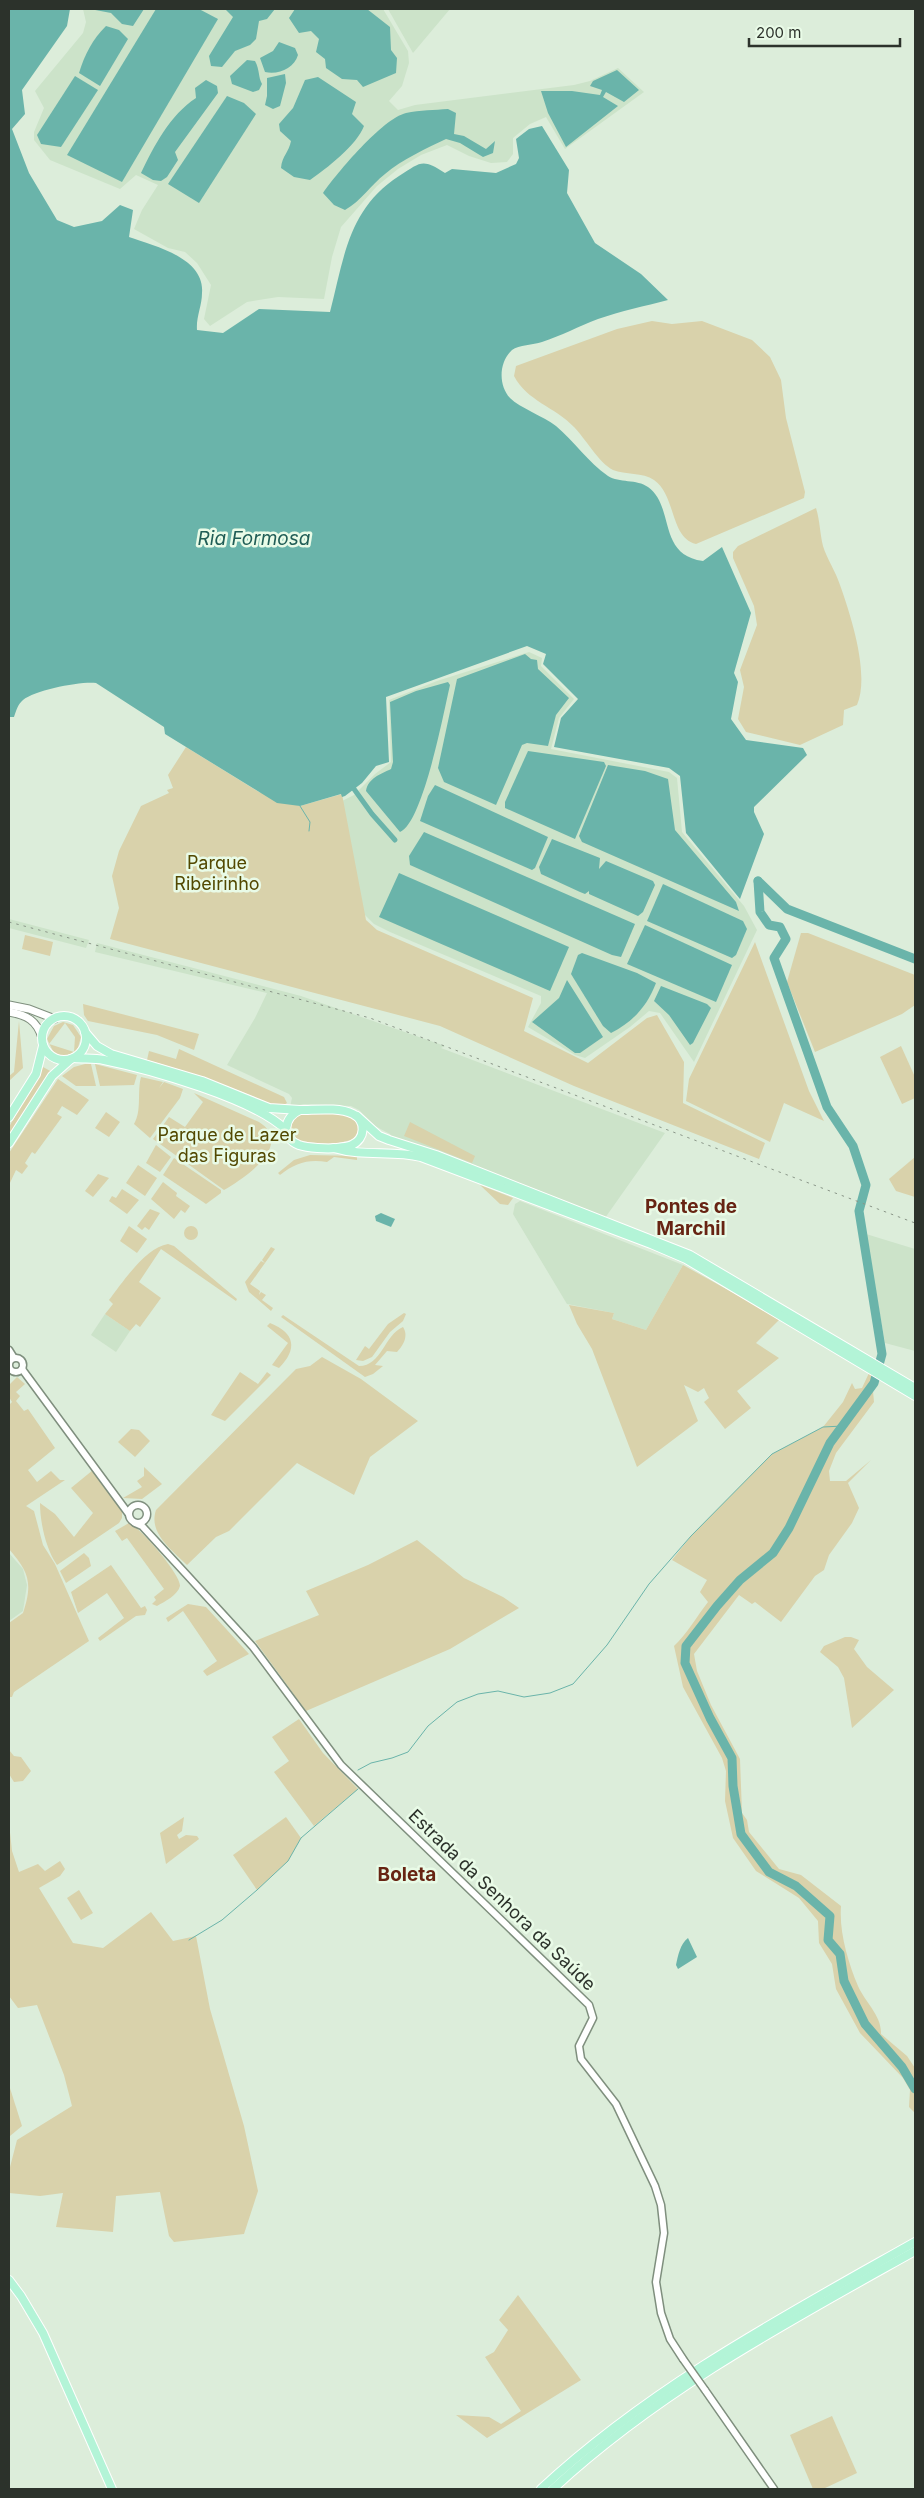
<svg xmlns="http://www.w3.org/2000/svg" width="924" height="2498" font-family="Inter,sans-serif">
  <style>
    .built { fill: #cce3c9 }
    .green { fill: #d9d2ab; fill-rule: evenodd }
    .water { fill: #6ab4aa }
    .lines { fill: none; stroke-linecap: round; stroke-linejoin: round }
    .stream { stroke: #6ab4aa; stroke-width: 1 }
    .canal { stroke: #6ab4aa; stroke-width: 5 }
    .river { stroke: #6ab4aa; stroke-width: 9 }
    .tertiary-casing { stroke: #7f8f7e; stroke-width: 9 }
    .secondary-casing { stroke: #7f8f7e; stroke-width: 9 }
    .primary-casing { stroke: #fff; stroke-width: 10 }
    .tertiary { stroke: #fff; stroke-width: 6 }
    .secondary { stroke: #fff; stroke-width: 7 }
    .primary { stroke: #b3f4d7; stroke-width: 8 }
    .rail { stroke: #8a9688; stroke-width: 1; stroke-dasharray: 2.5 5; stroke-linecap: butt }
    .tertiary-bridge-casing { stroke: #7f8f7e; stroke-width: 9; stroke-linecap: butt }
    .tertiary-bridge { stroke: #fff; stroke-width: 6 }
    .labels { text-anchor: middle; stroke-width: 5; stroke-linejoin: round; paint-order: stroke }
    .park-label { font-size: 18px; fill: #524800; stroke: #e9fbe7 }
    .street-label { font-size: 18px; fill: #2c322b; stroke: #e9fbe7 }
    .water-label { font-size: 19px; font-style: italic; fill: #205d56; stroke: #e9fbe7 }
    .neighbourhood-label { font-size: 19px; font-weight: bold; fill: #672413; stroke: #e9fbe7 }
  </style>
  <rect width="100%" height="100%" fill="#dcedda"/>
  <g class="built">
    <path d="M83 9H383L408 51 409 63 402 86 389 101 398 110 415 105 574 85 590 81 618 68 644 92 565 149 546 117 530 124 513 138V154L507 162 491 163 469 156 447 145 421 155 398 169 377 186 341 227 332 257 324 299 278 297 247 302 210 326 204 319 211 285 197 263 185 252 168 248 134 229 142 210 158 185 136 175 120 189 50 160 34 140V132L44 108 35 91 83 33 86 22Z"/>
    <path d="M388 9H450L413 53Z"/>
    <path d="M529 652 542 658 541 666 574 699 559 718 551 749 669 772 677 778 682 832 744 906 757 930 694 1062 660 1013 649 1011 630 1027 585 1058 575 1055 528 1027 541 1003V996L390 932 374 924 361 911 328 808 354 795 375 774 391 762 389 700 437 681Z"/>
    <path d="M9 919 89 940 86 948 9 928Z"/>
    <path d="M97 943 301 996 445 1046 441 1048 665 1133 605 1218 392 1138 390 1134 375 1126 359 1110 351 1106 304 1104 290 1107 292 1098 289 1094 227 1065 255 1018 267 993 95 952Z"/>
    <path d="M520 1201 683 1265 646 1330 612 1319 614 1313 567 1304 513 1214 515 1204Z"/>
    <path d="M866 1234 915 1249V1351L885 1343Z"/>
    <path d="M105 1314 130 1331 116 1352 91 1335Z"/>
    <path d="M9 1553 23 1569 27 1585 23 1611 9 1621Z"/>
  </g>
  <g class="green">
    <path d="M652 321 672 324 702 321 752 340 770 357 781 380 786 418 805 492 804 498 696 544C670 538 676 495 654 480 643 472 625 475 613 470 599 463 585 438 574 427 555 407 527 401 514 376L516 366 617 329Z"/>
    <path d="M816 508C820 521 820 534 823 546 827 559 836 572 840 585 851 616 870 674 857 705L844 710 843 725 800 745 746 732 738 719 744 687 740 670 757 625 754 606 733 558V552L738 546Z"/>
    <path d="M186 747 259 792 300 806 342 794 366 920 377 930 533 998 524 1031 588 1063 647 1018 657 1015 684 1062 683 1103 765 1143 759 1159 574 1086 440 1026 110 939 119 908 112 876 119 851 141 806 169 793 167 790 173 788 168 775Z"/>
    <path d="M801 933H808L915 975V1005L902 1014 815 1052 787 982Z"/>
    <path d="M25 935 53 942 50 956 22 949Z"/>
    <path d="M755 942 809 1091 824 1121 784 1103 770 1142 686 1101 689 1079Z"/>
    <path d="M83 1004 199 1034 194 1050 157 1035 88 1021 84 1015Z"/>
    <path d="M19 1021 23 1068 9 1081V1076L14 1072Z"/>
    <path d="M63 1022 73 1025 81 1037 77 1051 63 1057 54 1053 47 1039 54 1026ZM65 1023 75 1037 74 1052 49 1044Z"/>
    <path d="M901 1046 915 1077V1098L902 1104 880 1057Z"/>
    <path d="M179 1049 284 1097 287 1103C280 1108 269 1103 261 1100 224 1084 186 1071 147 1060L149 1051 176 1059Z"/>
    <path d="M85 1064H91L96 1086H76L62 1076 74 1067Z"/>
    <path d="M95 1064 137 1075 134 1085 100 1086Z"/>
    <path d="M43 1067 52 1072 9 1137V1127Z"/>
    <path d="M141 1077 163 1082 159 1088 164 1082 183 1089 180 1098 150 1138 134 1124C142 1111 137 1091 141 1077Z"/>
    <path d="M58 1079 89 1100 77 1115 62 1106 57 1114 62 1117 35 1154 32 1152 25 1163 28 1166 22 1174 16 1170 9 1185V1153Z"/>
    <path d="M194 1093 259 1122C295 1145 243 1179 224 1190L153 1139 169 1117 185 1127 203 1102Z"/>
    <path d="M106 1112 120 1122 109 1137 95 1128Z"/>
    <path d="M302 1113C314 1114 345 1111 353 1117 357 1120 360 1126 359 1131 356 1148 310 1144 298 1140L290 1132V1124L296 1115Z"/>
    <path d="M410 1122 475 1156 472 1163 404 1136Z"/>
    <path d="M156 1145 171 1157 160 1172 146 1163Z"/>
    <path d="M310 1155 357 1156V1160L334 1157 327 1162C308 1159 295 1163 280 1175L278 1173 294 1160Z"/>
    <path d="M915 1157V1197L896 1191 889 1179Z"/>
    <path d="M174 1158 221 1190V1193L206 1204 163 1175Z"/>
    <path d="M138 1165 157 1178 145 1196 126 1183Z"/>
    <path d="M98 1174 109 1178 93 1197 85 1191Z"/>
    <path d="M163 1182 177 1193 176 1196 190 1206 185 1213 181 1210 174 1219 151 1199Z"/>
    <path d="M480 1185 513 1198 508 1205 500 1204Z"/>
    <path d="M122 1189 139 1200 127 1214 109 1201 112 1196 116 1198Z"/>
    <path d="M150 1209 160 1213 149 1230 145 1227 142 1230 137 1226Z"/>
    <circle cx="191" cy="1233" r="7"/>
    <path d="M129 1226 147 1239 137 1253 120 1241Z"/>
    <path d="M168 1244 174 1246 237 1299 236 1301 161 1249 139 1282 161 1298 140 1327 136 1324 130 1331 105 1314 113 1304 109 1300C122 1283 146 1247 168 1244Z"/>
    <path d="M271 1247 275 1249 250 1284 260 1291 259 1295 261 1292 266 1295 262 1300 273 1308 271 1311 249 1292 245 1282 261 1261 265 1263 262 1260Z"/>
    <path d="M683 1265 780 1319 756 1343 779 1358 737 1391 751 1408 725 1429 704 1402 709 1398 704 1388 698 1392 684 1385 698 1421 637 1467 592 1349 577 1324 569 1305 614 1313 612 1319 646 1330Z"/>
    <path d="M404 1313 406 1314 403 1321 390 1332 372 1357 363 1361 356 1360 365 1346 369 1349 388 1324Z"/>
    <path d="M283 1315 359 1366C382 1366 384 1335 403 1327 409 1336 403 1346 397 1352L387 1351 375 1365 383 1366 373 1374 365 1377 281 1317Z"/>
    <path d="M270 1323C295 1333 298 1349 279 1368L272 1365 288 1343 267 1326Z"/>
    <path d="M322 1357 361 1379 418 1421 370 1457 354 1495 297 1463 229 1531 216 1537 187 1565C172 1550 148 1533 156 1510L296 1369 310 1366Z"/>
    <path d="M240 1372 258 1384 267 1372 271 1375 225 1421 211 1415Z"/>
    <path d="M869 1373 879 1380 873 1391 874 1402 836 1453 829 1471 830 1481H846L871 1460 848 1483 859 1508 852 1523 829 1555 824 1570 815 1576 781 1622 755 1602 752 1604 739 1595 694 1654 697 1671 711 1705 740 1759 742 1813 747 1820 749 1832 779 1869 801 1875 841 1906C839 1932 848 1962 858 1986 865 2002 882 2016 881 2034L907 2056 915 2068V2113L909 2107 910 2090 903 2078 860 2033 836 1989 832 1964 819 1943 818 1921 799 1898 756 1871 733 1838 725 1801 726 1771 722 1758 683 1687 674 1646C687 1634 697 1616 708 1602L700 1592 707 1580 672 1560 691 1536 772 1454 823 1427 843 1402 852 1383 855 1389 862 1388Z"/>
    <path d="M17 1377 25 1384 16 1392 20 1396 16 1401 24 1411 28 1409 55 1448 28 1470 37 1482 51 1471 60 1480H65L26 1506 34 1511 43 1545 55 1564 89 1641 14 1692 12 1697H9V1623L23 1613C33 1583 29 1572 9 1549V1405L12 1402 9 1397V1385Z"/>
    <path d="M131 1429 139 1430 150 1441 135 1457 118 1442Z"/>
    <path d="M144 1467 162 1484 142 1499 123 1498 142 1487 137 1481 144 1476Z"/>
    <path d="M93 1470 122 1510V1518L119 1523 57 1565C46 1549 40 1523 40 1503L55 1514 74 1537 93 1513 71 1488Z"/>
    <path d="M129 1523C141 1528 181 1575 180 1586 178 1595 164 1602 157 1606L152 1604 156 1600 154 1597 164 1589 127 1538 122 1541 115 1531Z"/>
    <path d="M417 1540 464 1578 503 1597 519 1608 450 1649 306 1711 255 1641 319 1615 306 1591 368 1565Z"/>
    <path d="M84 1553 89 1558 91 1566 66 1583 60 1571Z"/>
    <path d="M111 1565 141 1608 145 1606 147 1610 145 1615 136 1616 100 1641 98 1638 124 1618 107 1593 78 1613 71 1592Z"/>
    <path d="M188 1604 206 1607 249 1654 207 1676 203 1671 217 1661 183 1611 168 1622 166 1618Z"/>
    <path d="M845 1637H851L859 1640 854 1649 867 1667 894 1690 852 1728 844 1678 838 1667 820 1652 824 1646Z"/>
    <path d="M299 1719 323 1753 358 1789 314 1826 274 1772 289 1761 272 1737Z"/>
    <path d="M9 1750 14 1756 21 1757 31 1771 23 1781 14 1782 9 1774Z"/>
    <path d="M184 1817 182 1831 177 1835 179 1839 186 1835 197 1836 199 1839 166 1864 160 1833Z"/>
    <path d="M286 1817 301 1838 288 1861 257 1890 233 1855Z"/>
    <path d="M9 1823 12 1851 19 1872 38 1864 45 1871 60 1861 65 1869 60 1876 39 1888 73 1943 103 1948 151 1912 173 1941 196 1936 210 2009 244 2126 258 2191 244 2234 174 2242 169 2236 160 2192 116 2196 113 2232 56 2227 63 2193 40 2196 9 2193V2171L17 2140 72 2106 64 2075 37 2005 18 2008 9 1996Z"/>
    <path d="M79 1890 93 1913 81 1920 67 1898Z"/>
    <path d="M9 2085 22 2126 10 2136 9 2134Z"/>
    <path d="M518 2295 581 2380 487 2438 456 2415 489 2417 501 2424 521 2411 485 2357 494 2352 508 2330 499 2320Z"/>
    <path d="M832 2416 857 2473 823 2489H813L790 2435Z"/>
  </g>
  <g class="water">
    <path d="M9 9H70L67 26 22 90 25 114 12 129 29 173 57 220 74 227 102 221 120 205 133 210 129 237C155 246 205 258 202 293 202 306 196 317 197 330L223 333 259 309 330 312C344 258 348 209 399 176 421 162 422 158 445 173L452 169 496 173 516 164 519 158 516 139 529 129 542 126 569 170 567 193 595 243 641 274 668 300C645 306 621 311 598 319 579 326 561 336 542 342 533 345 519 345 512 350 499 362 498 385 510 398 520 408 543 416 556 426 574 441 588 462 608 476 619 483 637 479 648 487 675 506 657 555 703 561L722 547 751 613 734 673 738 682 731 719 746 740 803 748 807 755 754 807V812L764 834 740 899 686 833 680 776 669 768 554 747 561 718 578 699 543 664 546 654 527 646 386 697 389 762 376 766 362 783 345 796 342 797 341 794 300 806 277 803 165 734 164 727 96 683C81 681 35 690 23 700 18 704 16 711 14 717H9Z"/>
    <path d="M90 9H144L133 26 122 24 111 13Z"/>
    <path d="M156 9H199L218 19 122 182 67 155Z"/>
    <path d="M225 9H275L267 19 259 21 256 39 250 45 235 51 222 67 211 66 209 56 233 17Z"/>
    <path d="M295 9H367L390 27 391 50 397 58 396 73 363 87 357 80 342 79 326 68 325 59 316 52 319 39 311 31 299 33 289 18Z"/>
    <path d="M106 26 119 30 128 39 100 86 79 73C85 54 92 40 106 26Z"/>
    <path d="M279 42 295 48 298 55C294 68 279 75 265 72L260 58 273 51Z"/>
    <path d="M247 60 255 61C260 70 258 77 262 84L259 90 253 92 232 84 230 76Z"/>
    <path d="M617 70 639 90 624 102 606 92 603 97 618 106 566 147 548 113 541 91H572L600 95 602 90 590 86 593 81Z"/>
    <path d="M285 74 286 83 280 106 273 109 265 105 267 96V78Z"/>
    <path d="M75 76 98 90 61 147 41 144 37 135Z"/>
    <path d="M318 77 356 102 352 114 364 126C357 145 326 169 310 180L294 177 281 168C282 156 289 152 291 141L280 131 279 124 293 108 305 80Z"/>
    <path d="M206 80 217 86 218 93 175 152 178 160 167 177 161 181 153 180 141 173C154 146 170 115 196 98L195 88Z"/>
    <path d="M227 96 244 103 256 114 199 203 168 184Z"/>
    <path d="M448 109 456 113 454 134 464 136 486 149 495 141 493 153 483 157 460 143 446 139C425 149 403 159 385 174 371 185 361 201 345 210L334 205 323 193C338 172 382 119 406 113 420 110 435 110 448 109Z"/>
    <path d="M525 654 531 659 537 660 538 669 569 698 556 715 548 746 527 743 522 745 496 805 444 782 438 768 457 679Z"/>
    <path d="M448 682 450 685C444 711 423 823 400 832L366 791C368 778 381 774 391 769L393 762 390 702 416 691Z"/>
    <path d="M528 751 604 762 606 766 575 839 505 808V802Z"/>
    <path d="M608 765 645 771 668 779 675 830 736 902 739 911 582 842 579 836Z"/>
    <path d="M435 785 548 837 535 868 532 870 420 821 428 796Z"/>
    <path d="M424 832 635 924 621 957 612 955 410 865 409 856Z"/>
    <path d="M552 839 600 858 599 869 606 861 653 881 655 885 643 912 638 916 589 894V891L585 894 580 892 541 874 539 867Z"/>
    <path d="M399 873 569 947 550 991 379 917Z"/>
    <path d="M663 884 743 921 747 929 736 955 732 958 647 921Z"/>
    <path d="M645 925 732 965 716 1002 627 964Z"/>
    <path d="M582 953 637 973 656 983C647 1006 634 1021 611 1033L603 1026 571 974 578 955Z"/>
    <path d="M567 980 603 1037 580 1053H575L532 1022 559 998Z"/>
    <path d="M661 986 707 1004 711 1008 693 1043 690 1045 669 1015 654 1001Z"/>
    <path d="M381 1213 395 1219 391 1227 376 1221 375 1216Z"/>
    <path d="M688 1938 697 1957 678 1969 676 1965C678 1956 680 1944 688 1938Z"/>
  </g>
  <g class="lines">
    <g class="stream">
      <path d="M300 806 310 822 309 831"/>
      <path d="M358 1770 371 1763 392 1758 408 1752 428 1726 457 1702 478 1694 498 1691 524 1697 550 1693 573 1684 607 1645 649 1584 691 1536 772 1454 823 1427 843 1426"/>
      <path d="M189 1940 222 1920 257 1890 288 1861 301 1838 358 1789"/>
    </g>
    <path class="canal" d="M354 789 372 814 395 840"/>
    <g class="river">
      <path d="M758 881 760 912 769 925 780 927 786 939 774 958 827 1107 853 1146 866 1185 859 1211 882 1354 874 1383 830 1443 789 1528 773 1553 740 1580 717 1606 686 1646 685 1663 710 1718 732 1758 733 1786 741 1834 769 1872 796 1886 830 1916 828 1940 840 1954 844 1981 865 2024 902 2067 915 2089"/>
      <path d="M758 881 787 909 915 959"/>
    </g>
    <g class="tertiary-casing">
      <g id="tertiary">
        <path d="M9 1350 14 1358"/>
        <circle cx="16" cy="1365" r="7"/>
        <path d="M22 1369 128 1513"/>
        <circle cx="138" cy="1514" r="9"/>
        <path d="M135 1523 142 1526 253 1647 341 1765 589 2005 593 2018 579 2046 581 2059 616 2104 655 2186 661 2205 664 2233 656 2282 661 2313 670 2339 683 2359"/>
        <path d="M705 2390 774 2489"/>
      </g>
    </g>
    <g class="secondary-casing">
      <g id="secondary">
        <path d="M9 1005 29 1009 55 1019"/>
        <path d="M9 1012C26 1015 37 1020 42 1038"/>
      </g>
    </g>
    <g class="primary-casing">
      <g id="primary">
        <circle cx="64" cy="1038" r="22"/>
        <path d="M85 1032 97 1046 111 1054 202 1081 269 1108 300 1110"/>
        <path d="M74 1058C84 1059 94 1058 104 1060 149 1069 255 1099 286 1130"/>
        <path d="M300 1110C316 1110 338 1107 353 1114 367 1121 365 1139 352 1145 348 1147 342 1147 337 1148 327 1149 308 1148 299 1145 280 1138 284 1117 300 1110Z"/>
        <path d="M357 1116 379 1136 389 1140 436 1155 690 1255 915 1388"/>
        <path d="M9 1117 36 1074 43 1046"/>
        <path d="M9 1143 52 1076 71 1059"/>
        <path d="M334 1148C363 1157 392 1150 421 1157L651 1244 686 1259 915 1396"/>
        <path d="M9 2280 21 2296 43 2333 112 2489"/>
        <path d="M541 2489C652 2386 784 2316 915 2242"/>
        <path d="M553 2489C660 2390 788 2322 915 2251"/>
      </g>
    </g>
    <use href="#tertiary" class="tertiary"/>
    <use href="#secondary" class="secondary"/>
    <use href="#primary" class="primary"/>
    <path class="rail" d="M9 922 370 1018 915 1223"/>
    <g class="tertiary-bridge-casing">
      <path id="tertiary-bridge" d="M683 2359 705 2390"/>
    </g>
    <use href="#tertiary-bridge" class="tertiary-bridge"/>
  </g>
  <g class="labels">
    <g class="park-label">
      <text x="217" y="869">Parque<tspan x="217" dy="21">Ribeirinho</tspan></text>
      <text x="227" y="1141">Parque de Lazer<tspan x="227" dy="21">das Figuras</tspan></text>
    </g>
    <g class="street-label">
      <text transform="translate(502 1900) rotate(44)" y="6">Estrada da Senhora da Saúde</text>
    </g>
    <g class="water-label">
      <text x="254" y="545">Ria Formosa</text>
    </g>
    <g class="neighbourhood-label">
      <text x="691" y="1213">Pontes de<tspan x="691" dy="22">Marchil</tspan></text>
      <text x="407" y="1881">Boleta</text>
    </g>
  </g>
  <rect width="924" height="2498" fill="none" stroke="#2c322b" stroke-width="20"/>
  <path d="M749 38v8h151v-8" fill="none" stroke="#2c322b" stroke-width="2.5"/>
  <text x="756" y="38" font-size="15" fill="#2c322b" stroke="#e9fbe7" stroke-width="4" paint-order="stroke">200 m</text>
</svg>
